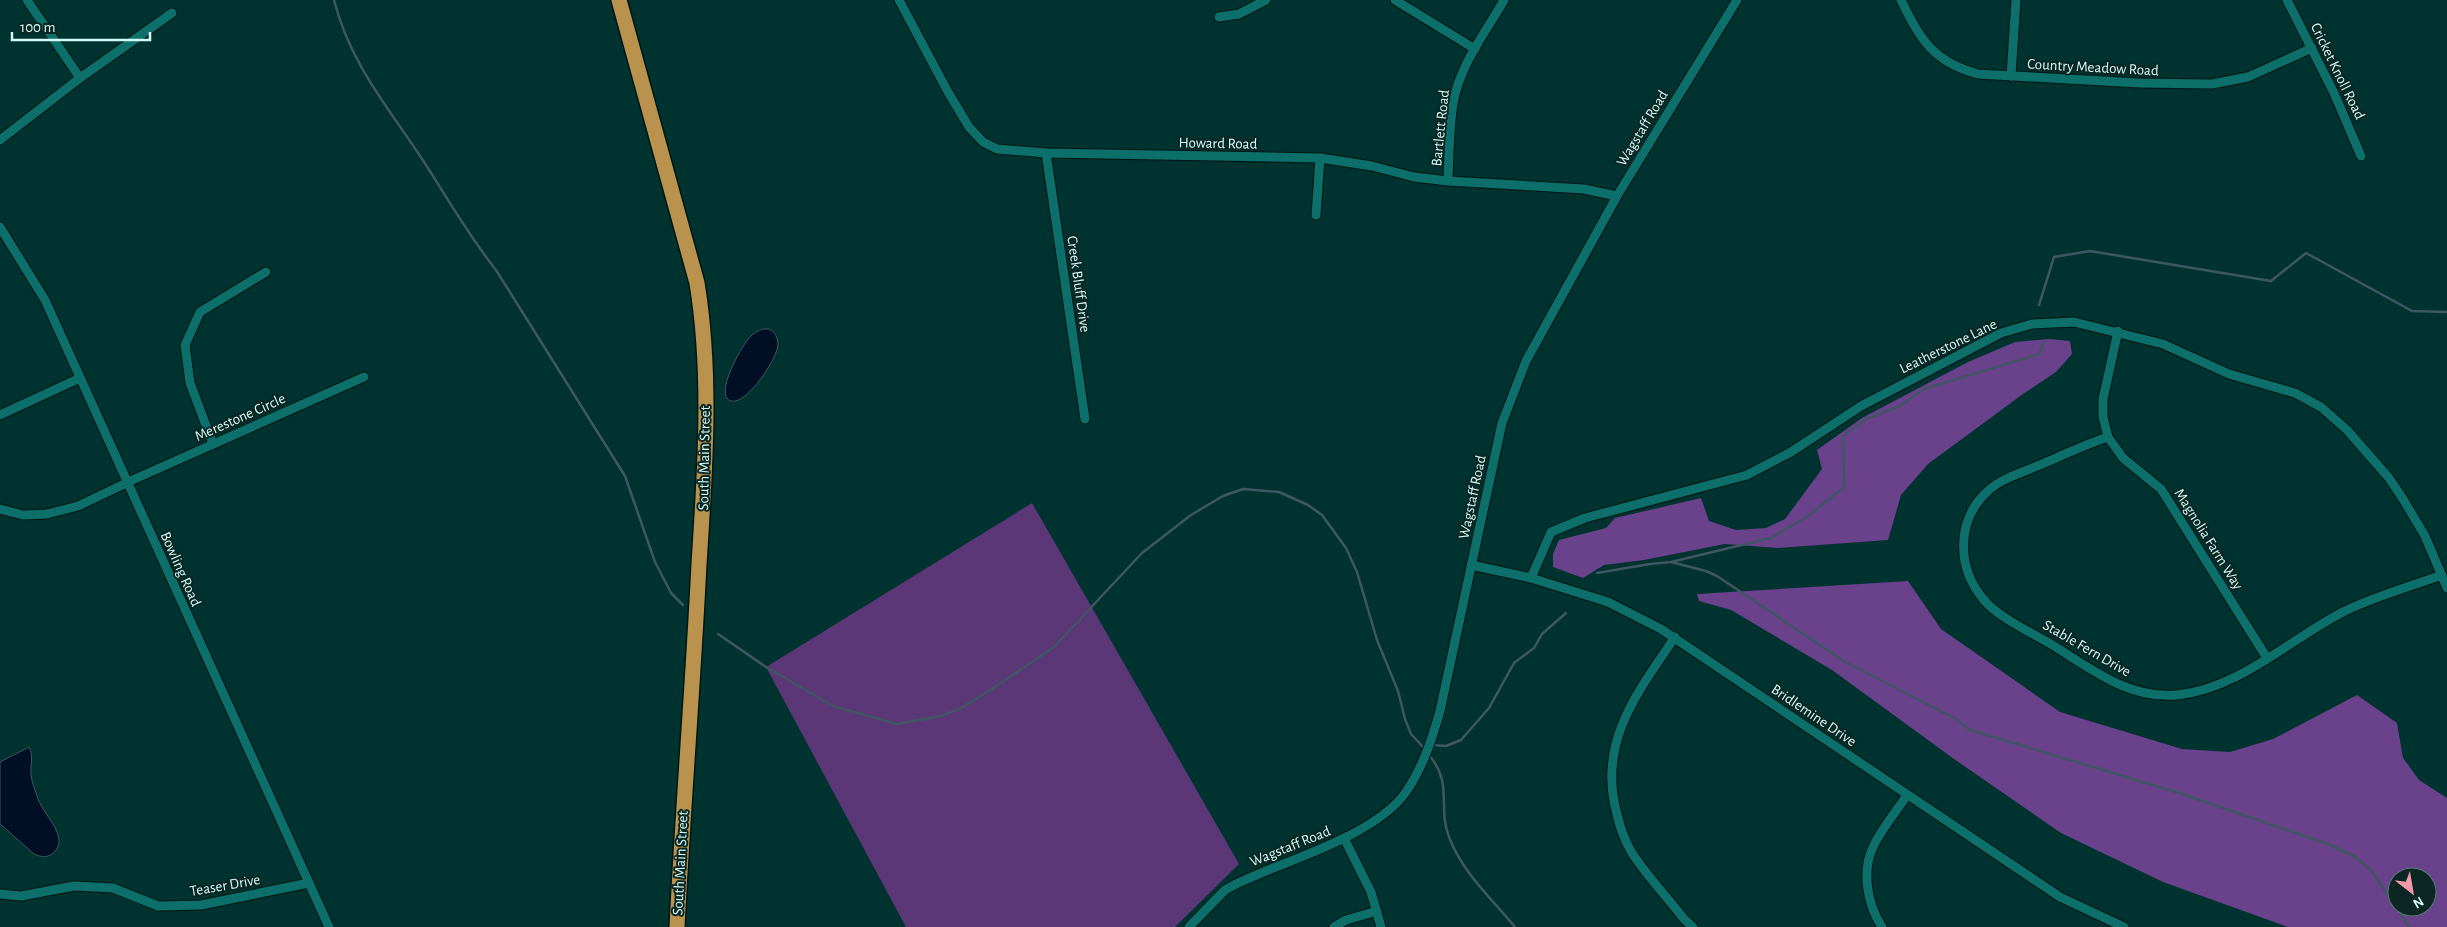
<svg xmlns="http://www.w3.org/2000/svg" width="2447" height="927" font-family="'Alegreya Sans',sans-serif">
  <style>
    .green { fill: #5b3777 }
    .forest { fill: #6a418b; fill-rule: evenodd }
    .water { fill: #000f23; stroke: #405663 }
    .lines { fill: none; stroke-linecap: round; stroke-linejoin: round }
    .stream { stroke: #405663; stroke-width: 2.5 }
    .minor-casing { stroke: #001715; stroke-width: 11 }
    .trunk-casing { stroke: #001715; stroke-width: 18 }
    .minor { stroke: #0c6f69; stroke-width: 9 }
    .trunk { stroke: #b9934d; stroke-width: 15 }
    .labels { text-anchor: middle; stroke-width: 4; stroke-linejoin: round; paint-order: stroke }
    .street-label { font-size: 15px; fill: #d4fcf7; stroke: #0b2623 }
  </style>
  <rect width="100%" height="100%" fill="#00322f"/>
  <path class="green" d="M1032 503 1239 864 1175 927H906L766 667Z"/>
  <g class="forest">
    <path d="M2049 339 2070 341 2072 354 2056 372 2023 394 1928 464 1901 495 1888 540 1778 548 1725 544 1644 560 1604 565 1583 578 1553 567V554L1559 540 1606 528 1615 518 1701 498 1709 521 1736 530 1766 528 1785 519 1822 469 1817 450 1862 418 1968 362 2015 342Z"/>
    <path d="M1908 581 1941 629 2060 712 2182 749 2230 752 2273 739 2357 695 2397 723 2403 758 2419 780 2447 798V927H2288L2163 882 2061 833 1954 759 1832 670 1731 610 1699 601 1697 594ZM2397 877H2427V907H2397Z"/>
  </g>
  <g class="water">
    <path d="M763 329H769C775 332 778 338 778 345 777 359 747 405 731 401 713 396 742 345 750 337 753 333 758 331 763 329Z"/>
    <path d="M29 747C34 757 30 763 31 773 31 781 35 789 37 796 41 813 73 839 52 854 46 858 41 857 34 854L0 824V762Z"/>
  </g>
  <g class="lines">
    <g class="stream">
      <path d="M334 0C350 64 389 108 424 162 448 199 469 236 496 270L625 476 655 562 671 593 683 605"/>
      <path d="M2039 305 2054 257 2090 251 2271 281 2306 253 2412 311 2447 312"/>
      <path d="M1671 562 1706 571 1717 576 1845 662 1956 719 1970 730 2179 793 2328 844 2355 857 2371 870 2409 927"/>
      <path d="M1597 573 1650 564 1671 562 1771 538 1808 516 1844 487 1843 436 1866 419 1900 406 1924 389 2039 354 2044 342"/>
      <path d="M718 634 766 667 833 706 897 724 941 716 961 708 989 691 1054 647 1142 553 1191 515 1223 496 1243 489 1279 492 1308 505 1322 515 1346 548 1357 572 1377 640 1398 691 1405 719 1411 734 1425 749"/>
      <path d="M1432 745 1446 746 1461 740 1489 708 1514 663 1534 648 1542 634 1566 613"/>
      <path d="M1428 754C1454 783 1437 805 1449 837 1462 872 1492 899 1515 927"/>
    </g>
    <g class="minor-casing">
      <g id="minor">
        <path d="M27 0 80 78"/>
        <path d="M899 0 948 92 969 127 983 142 997 149 1046 153 1320 158 1372 166 1414 177 1448 181 1584 189 1617 196"/>
        <path d="M1395 0 1475 49"/>
        <path d="M1901 0C1920 39 1933 62 1978 74L2139 83 2212 84 2248 77 2312 48"/>
        <path d="M2287 0 2334 93 2361 156"/>
        <path d="M1219 17 1239 14 1266 0"/>
        <path d="M2011 76 2016 0"/>
        <path d="M0 140 80 78 172 13"/>
        <path d="M1046 153 1085 419"/>
        <path d="M1448 181C1449 156 1449 129 1453 104 1459 66 1486 32 1504 0"/>
        <path d="M1316 215 1320 158"/>
        <path d="M0 227 45 300 329 927"/>
        <path d="M2118 331 2103 399V417L2108 437 2123 458 2161 489 2267 658"/>
        <path d="M0 415 80 378"/>
        <path d="M2108 437C2084 445 2061 456 2037 466 2022 473 2002 478 1989 490 1956 519 1956 567 1984 600 1996 616 2036 635 2054 646 2093 670 2129 699 2177 695 2238 689 2288 641 2341 613 2372 597 2409 587 2442 575"/>
        <path d="M213 444 190 383 185 345 200 312 266 272"/>
        <path d="M0 509 23 515 47 514 78 506 137 478 364 377"/>
        <path d="M1471 565 1531 578 1608 602 1661 629 2060 897 2124 927"/>
        <path d="M1531 578 1551 532 1585 518 1747 475 1791 452 1861 406 2001 333 2032 324 2074 322 2163 344 2229 374 2295 393 2321 407 2347 430 2389 478 2403 499 2425 536 2447 588"/>
        <path d="M1675 637C1637 693 1597 743 1617 814 1620 828 1625 841 1632 853 1647 876 1667 897 1684 919L1693 927"/>
        <path d="M1344 838 1371 892 1381 927"/>
        <path d="M0 894 21 896 74 886 113 888 158 906 201 905 309 883"/>
        <path d="M1189 927 1225 890 1236 884C1285 860 1374 837 1406 792 1423 767 1432 739 1440 711L1502 423 1526 361 1617 196 1737 0"/>
        <path d="M1334 927 1346 920 1377 911"/>
        <path d="M1882 927C1867 904 1861 870 1874 845 1883 827 1896 812 1907 795"/>
      </g>
    </g>
    <g class="trunk-casing">
      <path id="trunk" d="M619 0 697 283C712 375 705 471 699 564 693 685 683 806 677 927"/>
    </g>
    <use href="#minor" class="minor"/>
    <use href="#trunk" class="trunk"/>
  </g>
  <g class="labels">
    <g class="street-label">
      <text transform="translate(2093 67) rotate(3)" y="5">Country Meadow Road</text>
      <text transform="translate(2338 71) rotate(64)" y="5">Cricket Knoll Road</text>
      <text transform="translate(1440 128) rotate(-84)" y="5">Bartlett Road</text>
      <text transform="translate(1642 128) rotate(-59)" y="5">Wagstaff Road</text>
      <text transform="translate(1218 143) rotate(1)" y="5">Howard Road</text>
      <text transform="translate(1079 284) rotate(82)" y="5">Creek Bluff Drive</text>
      <text transform="translate(1948 346) rotate(-26)" y="5">Leatherstone Lane</text>
      <text transform="translate(240 417) rotate(-24)" y="5">Merestone Circle</text>
      <text transform="translate(704 458) rotate(-89)" y="5">South Main Street</text>
      <text transform="translate(1472 497) rotate(-78)" y="5">Wagstaff Road</text>
      <text transform="translate(2209 539) rotate(58)" y="5">Magnolia Farm Way</text>
      <text transform="translate(181 569) rotate(66)" y="5">Bowling Road</text>
      <text transform="translate(2087 648) rotate(30)" y="5">Stable Fern Drive</text>
      <text transform="translate(1814 715) rotate(34)" y="5">Bridlemine Drive</text>
      <text transform="translate(1290 846) rotate(-22)" y="5">Wagstaff Road</text>
      <text transform="translate(680 863) rotate(-87)" y="5">South Main Street</text>
      <text transform="translate(225 885) rotate(-10)" y="5">Teaser Drive</text>
    </g>
  </g>
  <g transform="translate(2412 892) rotate(149)"><circle r="24" fill="#0b2623" stroke="#5b7c78"/>
  <path d="M0-4L9 19L0 12L-9 19Z" fill="#f39aaa"/>
  <text y="-8" font-size="14" font-weight="bold" text-anchor="middle" fill="#d4fcf7">N</text>
  </g>
  <path d="M12 32v8h138v-8" fill="none" stroke="#d4fcf7" stroke-width="2.5"/>
  <text x="20" y="32" font-size="15" fill="#d4fcf7" stroke="#0b2623" stroke-width="4" paint-order="stroke">100 m</text>
</svg>
